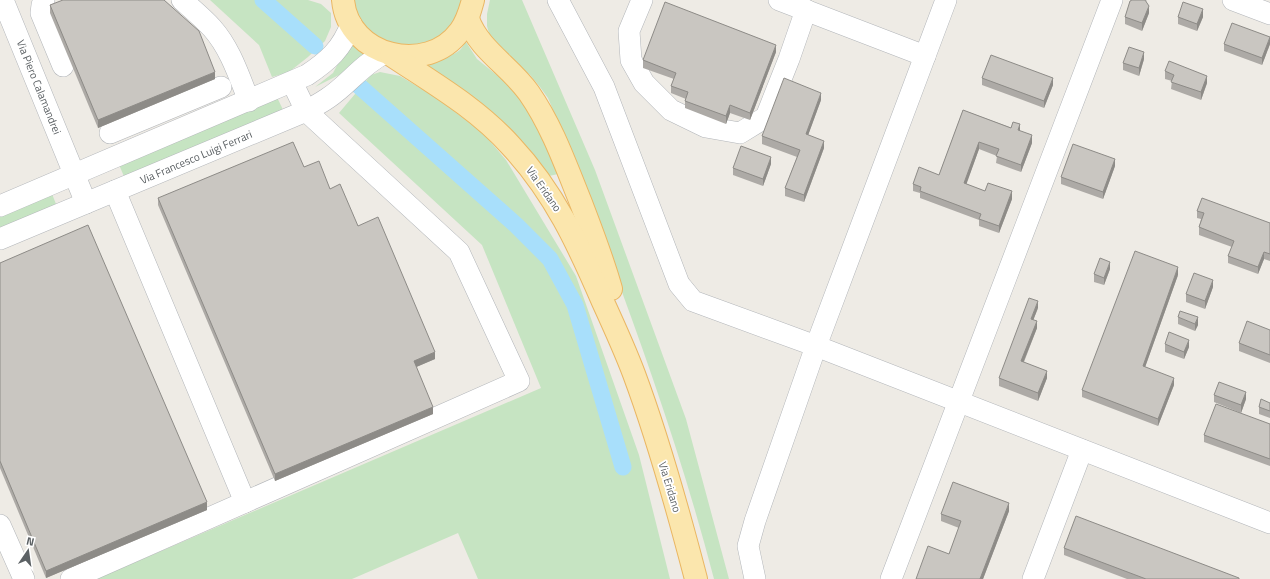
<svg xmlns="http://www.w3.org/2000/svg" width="1270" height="579" font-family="'Titillium Web',sans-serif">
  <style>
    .green { fill: #c6e4c2 }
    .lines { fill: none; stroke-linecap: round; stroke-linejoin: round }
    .canal { stroke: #a8dffb; stroke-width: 17 }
    .minor-casing { stroke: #b2b5b9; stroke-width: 22 }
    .major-casing { stroke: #eab662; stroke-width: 24 }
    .minor { stroke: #fff; stroke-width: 21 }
    .major { stroke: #fbe6ad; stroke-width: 22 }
    .wall { fill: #adaaa6 }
    .shaded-wall { fill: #8d8b87 }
    .building { fill: #c9c6c1; stroke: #8d8b87 }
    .labels { text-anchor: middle; stroke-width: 3.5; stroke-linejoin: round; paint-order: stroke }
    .street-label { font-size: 11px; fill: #5c6164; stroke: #fff }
  </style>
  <rect width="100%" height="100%" fill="#eeebe5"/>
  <g class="green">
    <path d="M210 0H308L321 4 331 13V27L325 41 308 57 289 72 272 77 259 45Z"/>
    <path d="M348 0H465L464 8 441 39 403 49 367 34Z"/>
    <path d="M490 0H522L595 170 686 419 729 579H714C673 421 614 269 556 117L548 98 540 87 530 75 508 58 490 37 487 26V14Z"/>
    <path d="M350 41 365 56 339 75 315 87 333 73Z"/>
    <path d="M466 42 477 59 509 85 536 120 558 174 549 176 410 62C424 60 450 59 460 50 462 48 464 44 466 42Z"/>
    <path d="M380 72 400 76 437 98 484 134 506 160 576 276 639 455 670 579H478L458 533 352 579H96L541 388 482 245 339 113 371 75Z"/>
    <path d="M275 93 285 114 126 181 117 160Z"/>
    <path d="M50 189 58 209 0 233V210Z"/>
  </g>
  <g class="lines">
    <g class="canal">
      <path d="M263 0 315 46"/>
      <path d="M358 85 516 225 550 259 575 305 623 467"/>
    </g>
    <g class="minor-casing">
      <g id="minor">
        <path d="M3 0 86 203"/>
        <path d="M44 0 42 5 41 13 63 66"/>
        <path d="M182 0C192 9 203 18 212 28 230 48 239 76 249 101"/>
        <path d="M558 0 604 87 679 284 693 301 816 346 1270 523"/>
        <path d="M642 0 629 31 631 60 644 83 671 110 706 127 740 133 766 117 789 59 806 10"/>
        <path d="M779 0 925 56"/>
        <path d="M1233 0 1270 14"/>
        <path d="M110 133 221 87"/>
        <path d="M115 191 245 502"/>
        <path d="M0 206 307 75C328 61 342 49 351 24"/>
        <path d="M0 239 306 111C313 107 321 103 328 98 349 84 361 65 385 53"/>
        <path d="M0 525 24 579"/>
        <path d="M71 579 519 381 459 252 306 111 292 82"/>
        <path d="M755 579 748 546 755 521 816 346 946 0"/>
        <path d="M891 579 1112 0"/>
        <path d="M1033 579 1082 450"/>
      </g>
    </g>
    <g class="major-casing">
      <g id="major">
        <path d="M343 0C348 57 427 76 460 31 467 22 470 11 473 0"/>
        <path d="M468 19C479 50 511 67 529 93 552 126 566 166 581 203 592 232 603 260 611 289"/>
        <path d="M391 55C433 83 477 108 511 146 554 192 578 244 603 302 614 326 625 350 634 374 659 441 678 510 696 579"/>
      </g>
    </g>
    <use href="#minor" class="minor"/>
    <use href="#major" class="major"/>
  </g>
  <g class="wall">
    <path d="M1147 0 1146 2 1149 13 1142 31 1125 24V17Z"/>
    <path d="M50 5 215 79 98 128 50 13Z"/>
    <path d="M1178 17H1203L1197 31 1178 24Z"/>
    <path d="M1224 44H1270L1262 65 1224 51Z"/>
    <path d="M776 52 750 120 730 113 726 124 685 108V101L686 99 671 93V86L674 79 643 68V60Z"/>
    <path d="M1144 59 1139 76 1123 70V63Z"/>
    <path d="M1165 71 1207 83 1201 100 1171 89 1172 81 1165 79Z"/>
    <path d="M982 78 1053 85 1044 108 982 85Z"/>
    <path d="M821 100 808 135 824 148 804 202 785 196V188L797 157 762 144V136Z"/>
    <path d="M963 110 1020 131 1032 143 1021 172 996 163 997 156 979 149 966 184 985 191 1012 199 999 233 979 226V220L920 198V193L913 191V184L939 175Z"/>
    <path d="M771 164 763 186 733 175V168Z"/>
    <path d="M1115 166 1103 199 1061 184V177Z"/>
    <path d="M304 167 330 189 358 226 435 359 416 367 433 414 275 481 158 205V198Z"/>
    <path d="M1197 211 1270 223V261L1264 259 1258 274 1228 263V256L1232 247 1199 235V227L1201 219 1197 218Z"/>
    <path d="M0 263 207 510 46 578 0 468Z"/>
    <path d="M1110 269 1104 285 1094 282V274Z"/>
    <path d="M1178 275 1145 367 1174 385 1158 426 1082 397V390Z"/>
    <path d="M1213 287 1205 309 1186 302V294Z"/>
    <path d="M1038 308 1033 320 1037 328 1024 362 1047 378 1038 401 999 386V378Z"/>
    <path d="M1178 317 1198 325 1195 331 1178 324Z"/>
    <path d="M1270 330V363L1239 351V343Z"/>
    <path d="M1165 344 1189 347 1184 359 1165 352Z"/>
    <path d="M1214 395 1246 399 1241 413 1214 402Z"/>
    <path d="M1270 403V418L1259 414V407Z"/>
    <path d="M1270 424V466L1204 442V435Z"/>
    <path d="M1009 511 983 579H916L949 554 959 528 941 521V514Z"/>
    <path d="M1064 548 1239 579H1127L1064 555Z"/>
  </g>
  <g class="shaded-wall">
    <path d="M1149 6V13L1142 31V23Z"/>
    <path d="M1203 9V17L1197 31V24Z"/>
    <path d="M1270 37V44L1262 65V58Z"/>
    <path d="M776 45V52L750 120V113Z"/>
    <path d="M1144 52V59L1139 76V68Z"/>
    <path d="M215 72V79L98 128V120Z"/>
    <path d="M1207 76V83L1201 100V92Z"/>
    <path d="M1053 78V85L1044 108V101Z"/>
    <path d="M821 93V100L806 141V134Z"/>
    <path d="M730 105V113L726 124V116Z"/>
    <path d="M1020 124V131L1018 130Z"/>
    <path d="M1032 135V143L1021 172V165Z"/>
    <path d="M824 141V148L804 202V195Z"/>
    <path d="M979 142V149L964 191V183Z"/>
    <path d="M771 157V164L763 186V179Z"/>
    <path d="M1115 159V166L1103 199V192Z"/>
    <path d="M1012 191V199L999 233V226Z"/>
    <path d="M1264 252V259L1258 274V267Z"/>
    <path d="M1110 262V269L1104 285V278Z"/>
    <path d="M1178 267V275L1143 373V366Z"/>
    <path d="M1213 280V287L1205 309V301Z"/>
    <path d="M1038 301V308L1031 326V319Z"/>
    <path d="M1198 317V325L1195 331V324Z"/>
    <path d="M1037 321V328L1021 368V361Z"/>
    <path d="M1189 340V347L1184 359V352Z"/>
    <path d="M435 352V359L414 368V361Z"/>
    <path d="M1047 371V378L1038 401V393Z"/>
    <path d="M1174 378V385L1158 426V419Z"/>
    <path d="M1246 392V399L1241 413V405Z"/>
    <path d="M433 407V414L275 481V474Z"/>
    <path d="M207 502V510L46 578V571Z"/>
    <path d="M1009 503V511L983 579H980Z"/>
  </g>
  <g class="building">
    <path d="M63 0H164L199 31 215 72 98 120 50 5Z"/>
    <path d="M1132 0H1145L1149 6 1142 23 1125 17 1130 1Z"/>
    <path d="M665 2 776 45 750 113 730 105 726 116 685 101 688 92 671 86 676 73 643 60Z"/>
    <path d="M1183 2 1203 9 1197 24 1178 17Z"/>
    <path d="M1232 23 1270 37 1262 58 1224 44Z"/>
    <path d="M1129 47 1144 52 1139 68 1123 63Z"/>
    <path d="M991 55 1053 78 1044 101 982 78Z"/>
    <path d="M1169 61 1207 76 1201 92 1171 82 1174 75 1165 71Z"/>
    <path d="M784 78 821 93 806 134 824 141 804 195 785 188 800 150 762 136Z"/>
    <path d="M963 110 1011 128 1013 122 1020 124 1018 130 1032 135 1021 165 996 156 999 149 979 142 964 183 985 191 988 183 1012 191 999 226 979 219 981 214 920 191 921 187 913 184 919 167 939 175Z"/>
    <path d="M293 142 304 167 319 161 330 189 340 184 358 226 378 217 435 352 414 361 433 407 275 474 158 198Z"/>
    <path d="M1073 144 1115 159 1103 192 1061 177Z"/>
    <path d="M741 146 771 157 763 179 733 168Z"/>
    <path d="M1202 198 1270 223V254L1264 252 1258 267 1228 256 1234 241 1199 227 1204 213 1197 211Z"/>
    <path d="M88 225 207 502 46 571 0 461V263Z"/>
    <path d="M1135 251 1178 267 1143 366 1174 378 1158 419 1082 390Z"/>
    <path d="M1100 258 1110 262 1104 278 1094 274Z"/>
    <path d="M1194 273 1213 280 1205 301 1186 294Z"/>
    <path d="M1029 298 1038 301 1031 319 1037 321 1021 361 1047 371 1038 393 999 378Z"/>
    <path d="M1180 311 1198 317 1195 324 1178 317Z"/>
    <path d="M1247 321 1270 330V355L1239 343Z"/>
    <path d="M1169 332 1189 340 1184 352 1165 344Z"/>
    <path d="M1219 382 1246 392 1241 405 1214 395Z"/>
    <path d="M1261 399 1270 403V411L1259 407Z"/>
    <path d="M1216 404 1270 424V459L1204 435Z"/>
    <path d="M953 482 1009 503 980 579H916L928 546 949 554 961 521 941 514Z"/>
    <path d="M1076 516 1239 578V579H1146L1064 548Z"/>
  </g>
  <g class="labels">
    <g class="street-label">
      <text transform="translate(39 87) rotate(68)" y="4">Via Piero Calamandrei</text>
      <text transform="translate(196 157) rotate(-23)" y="4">Via Francesco Luigi Ferrari</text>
      <text transform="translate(544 189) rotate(55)" y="4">Via Eridano</text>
      <text transform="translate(670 487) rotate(73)" y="4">Via Eridano</text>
    </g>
  </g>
  <g transform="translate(28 551) rotate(13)" stroke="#ffffff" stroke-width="3" paint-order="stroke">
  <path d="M0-3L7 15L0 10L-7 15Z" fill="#5c6164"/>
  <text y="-6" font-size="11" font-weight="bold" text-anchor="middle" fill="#5c6164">N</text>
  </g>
</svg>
